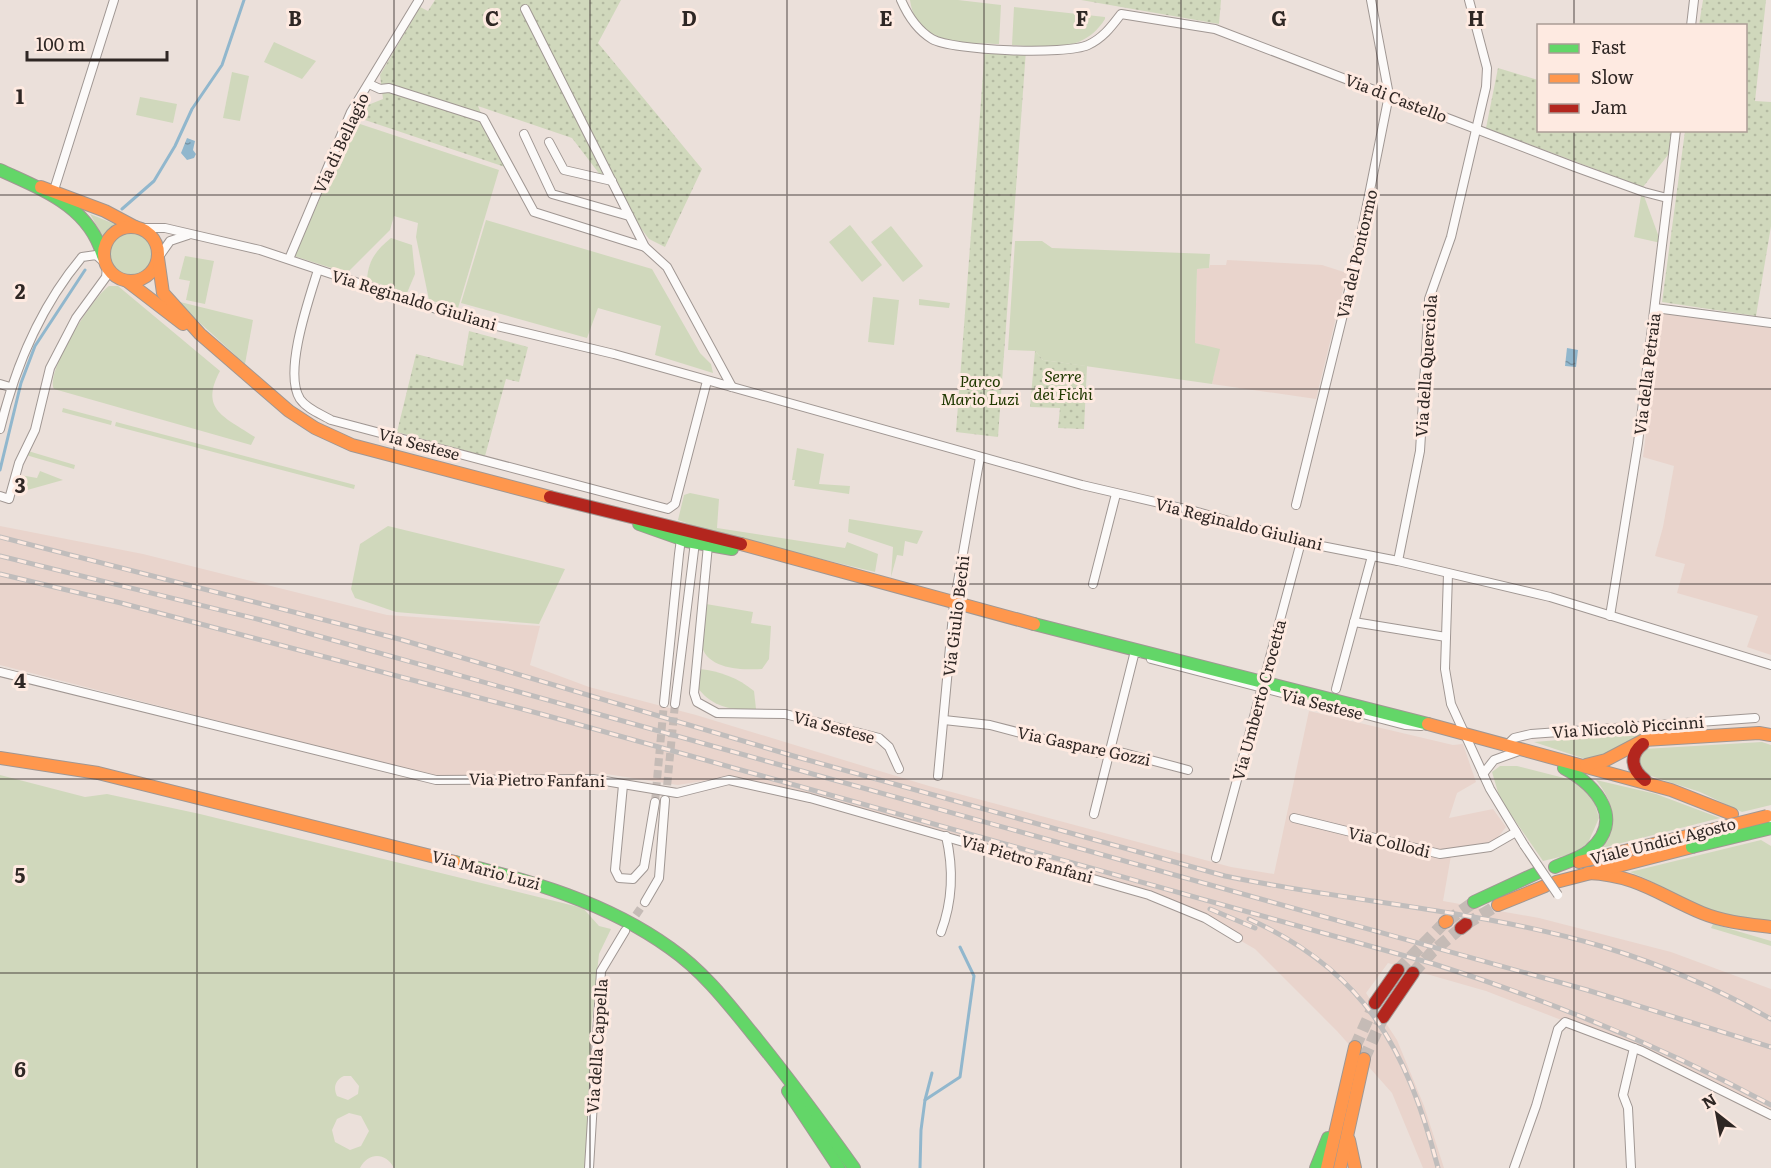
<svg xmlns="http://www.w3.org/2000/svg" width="1771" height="1168" font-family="Literata,serif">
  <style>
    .built { fill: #e9d4cc }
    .grass { fill: #d0d8bc; fill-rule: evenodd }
    .park { fill: url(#park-dots) }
    .water { fill: url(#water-ripples) }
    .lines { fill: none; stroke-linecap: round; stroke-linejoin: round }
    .stream { stroke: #91b7cd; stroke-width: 3 }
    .street-tunnel { stroke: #c5bbb6; stroke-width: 8; stroke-dasharray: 8 4; stroke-linecap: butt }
    .secondary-tunnel { stroke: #c5bbb6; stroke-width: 12; stroke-dasharray: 12 6; stroke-linecap: butt }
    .street-casing { stroke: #a09793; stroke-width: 10 }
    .fast-casing { stroke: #a09793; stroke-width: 14 }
    .slow-casing { stroke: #a09793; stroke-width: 14 }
    .jam-casing { stroke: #a09793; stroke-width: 14 }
    .street { stroke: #fcfaf9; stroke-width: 8 }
    .fast { stroke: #63d668; stroke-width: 12 }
    .slow { stroke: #ff974d; stroke-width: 12 }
    .jam { stroke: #b3261e; stroke-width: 12 }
    .rail-casing { stroke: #c0bdbc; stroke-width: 5 }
    .rail { stroke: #feeae1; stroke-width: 3; stroke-dasharray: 9; stroke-linecap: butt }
    .street-bridge-casing { stroke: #a09793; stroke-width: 10; stroke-linecap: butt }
    .fast-bridge-casing { stroke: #a09793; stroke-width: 14; stroke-linecap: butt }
    .slow-bridge-casing { stroke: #a09793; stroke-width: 14; stroke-linecap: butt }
    .street-bridge { stroke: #fcfaf9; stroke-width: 8 }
    .fast-bridge { stroke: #63d668; stroke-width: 12 }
    .slow-bridge { stroke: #ff974d; stroke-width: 12 }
    .grid { fill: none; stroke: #2f2724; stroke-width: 1.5; stroke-opacity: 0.55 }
    .labels { text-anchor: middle; stroke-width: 6; stroke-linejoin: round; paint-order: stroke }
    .street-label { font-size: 16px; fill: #2f2724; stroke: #feeae1 }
    .park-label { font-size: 16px; font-style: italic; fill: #203900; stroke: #feeae1 }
    .grid-label { font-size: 20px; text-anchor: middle; font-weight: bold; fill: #2f2724; stroke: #feeae1; stroke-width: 6; stroke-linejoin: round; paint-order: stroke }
  </style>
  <defs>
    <pattern id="park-dots" width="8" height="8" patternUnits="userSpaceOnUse" patternTransform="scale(1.5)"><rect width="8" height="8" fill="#d0d8bc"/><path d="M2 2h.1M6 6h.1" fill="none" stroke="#b3b9a1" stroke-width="1.8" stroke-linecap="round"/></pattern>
    <pattern id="water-ripples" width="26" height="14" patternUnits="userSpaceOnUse" patternTransform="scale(1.5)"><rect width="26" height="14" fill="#91b7cd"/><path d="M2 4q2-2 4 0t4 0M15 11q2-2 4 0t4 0" fill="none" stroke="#7795a6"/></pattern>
  </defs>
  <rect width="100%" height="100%" fill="#ebe0da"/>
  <g class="built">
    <path d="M1227 260 1322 265 1347 273 1316 399 1212 384 1219 350 1195 343 1197 269 1209 268 1210 265H1226Z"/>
    <path d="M1662 306 1771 319V655L1747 647 1758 616 1677 593 1685 564 1655 556 1663 527 1674 466 1643 457Z"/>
    <path d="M0 526 143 554 387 615 540 626 530 665 589 687 696 715 929 786 1231 867 1274 874 1309 711 1453 745 1463 744 1476 782 1457 793 1449 818 1493 809 1506 827 1495 841 1452 850 1443 901 1539 918 1671 952 1771 989V1119L1642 1051 1486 991 1388 963 1366 993 1397 1040 1424 1106 1444 1168H1423L1392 1093 1337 1031 1255 949 1174 902 728 777 678 785 606 774 432 776 0 665Z"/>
  </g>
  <g class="grass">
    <path d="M910 0H958L1001 5 999 44C964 43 916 45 910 0Z"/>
    <path d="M1014 7 1105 17V19C1083 54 1047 47 1012 45Z"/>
    <path d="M274 42 316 61 302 79 264 62Z"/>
    <path d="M232 72 249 76 240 121 223 118Z"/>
    <path d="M140 97 177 104 173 123 136 115Z"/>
    <path d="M354 122 499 170 458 308 429 300 416 237 418 223 394 216 390 230 347 273 294 256Z"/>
    <path d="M1641 196H1644L1661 243 1634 237Z"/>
    <path d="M90 214 117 225 103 237Z"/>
    <path d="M486 220 652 269 700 353 711 364 713 373 655 355 661 326 598 308 587 338 461 303Z"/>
    <path d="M850 225 882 265 862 282 829 242Z"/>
    <path d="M891 226 923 266 903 282 871 242Z"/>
    <circle cx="132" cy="253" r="22"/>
    <path d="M391 238 412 245 415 274 407 293 367 280C368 261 376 250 391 238Z"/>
    <path d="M1015 241H1042L1052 248 1210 254 1209 268 1197 269 1195 343 1220 349 1212 384 1043 360 1035 351 1008 350Z"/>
    <path d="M185 256 214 261 205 304 186 300 190 281 179 279Z"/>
    <path d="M109 286H118L220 371C199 410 225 417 255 437L251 445 54 389C45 371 93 297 109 286Z"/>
    <path d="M873 297 899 300 894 345 868 342Z"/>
    <path d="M919 299 950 303 949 308 919 305Z"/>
    <path d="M176 301 253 320 245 364Z"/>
    <path d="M63 408 112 421 111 425 62 412Z"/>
    <path d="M116 422 355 485 354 489 115 426Z"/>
    <path d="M797 448 824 454 819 484 850 486 849 494 794 486 795 480H792Z"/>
    <path d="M28 451 75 465 74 469 26 455Z"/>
    <path d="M40 471 63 480 13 494 20 475 37 478Z"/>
    <path d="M690 493 719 499 717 528 845 548 847 542 878 554 875 572 711 532 678 520 684 495Z"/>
    <path d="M849 519 923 531 917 544 905 541 903 556 897 555 891 577 893 547 848 532Z"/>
    <path d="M388 526 565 569 539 624 396 612 355 598 351 589 360 544Z"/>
    <path d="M706 604 753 612 751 623 771 626 769 659 762 669C744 670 709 670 702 647 699 636 704 616 706 604Z"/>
    <path d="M700 669C720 671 738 678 754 691L756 709C731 711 712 707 697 687Z"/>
    <path d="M1646 733 1612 755 1585 759 1534 742Z"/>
    <path d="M1762 742 1771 745V805L1742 812 1700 792 1645 774 1639 766 1638 758 1644 749Z"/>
    <path d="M1500 766H1517L1568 779 1581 784 1594 801 1599 818 1588 843 1572 854 1543 861 1500 799 1492 772Z"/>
    <path d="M0 775 85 797 107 794 200 814 583 908 599 926 611 929 599 954 591 1030 586 1168H394C386 1152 368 1152 360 1168H0ZM344 1076H351L359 1086 358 1094 348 1100 337 1096C333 1088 335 1080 344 1076ZM349 1113 361 1116 369 1131 361 1146 350 1150 335 1142 332 1130 337 1119Z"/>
    <path d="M1596 780 1656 794 1720 818 1598 849C1620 828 1614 802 1596 780Z"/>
    <path d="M1761 840 1771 846V921C1749 919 1727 917 1706 908 1680 897 1656 882 1630 872Z"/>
    <path d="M1713 924 1771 941V946L1711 928Z"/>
  </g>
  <g class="park">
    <path d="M435 0H621L598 43 702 169 665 247 649 239 572 138 478 106 505 167 359 118 363 107 383 99 380 75 420 7 428 11Z"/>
    <path d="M1081 0H1221L1219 24Z"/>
    <path d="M1703 0H1766L1755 101 1771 102V226L1756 316 1662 302 1685 131 1746 130V26L1699 25Z"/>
    <path d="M985 48 1026 50 998 437 956 432Z"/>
    <path d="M1498 68 1538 80V130L1673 131 1671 151 1643 187 1486 128Z"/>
    <path d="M469 331 528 347 519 382 506 379 485 456 397 432 416 354 463 366Z"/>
    <path d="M1035 351 1043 360 1087 366 1084 429 1058 428 1060 408 1030 407Z"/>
  </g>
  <g class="water">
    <path d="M187 138 195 141 193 150 196 154 194 158 187 160 181 153Z"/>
    <path d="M1567 348 1578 350 1576 367 1565 366Z"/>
  </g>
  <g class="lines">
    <g class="stream">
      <path d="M122 209 154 181 175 146 192 109 222 65 244 0"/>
      <path d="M0 470 21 383 35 346 85 270"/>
      <path d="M925 1100 932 1073"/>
      <path d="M920 1168 921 1130 925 1100 960 1077 974 976 960 947"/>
    </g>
    <g class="street-tunnel">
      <path d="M666 797 675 704"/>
      <path d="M655 802 664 703"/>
      <path d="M629 925 645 902"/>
    </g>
    <g class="secondary-tunnel">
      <path d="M1447 921 1474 902"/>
      <path d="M1466 924 1498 905"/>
      <path d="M1398 970 1445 922"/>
      <path d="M1413 973 1432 952 1461 928"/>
      <path d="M1355 1047 1375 1003"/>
      <path d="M1364 1059 1383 1017"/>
    </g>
    <g class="street-casing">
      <g id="street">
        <path d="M901 0C908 16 917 30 932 39 953 51 1066 55 1088 45 1103 38 1111 27 1121 14L1215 29 1575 167 1644 192 1667 198"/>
        <path d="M525 9 645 247 667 267 732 387"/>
        <path d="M1691 26 1694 0"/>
        <path d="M369 84 380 89 389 88 483 118 534 212 645 247"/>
        <path d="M524 134 552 194 629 216"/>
        <path d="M549 142 564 170 612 181"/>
        <path d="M54 190 114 0"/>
        <path d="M136 228H165L260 250 463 318 614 354 1082 485 1194 511 1301 542 1398 561 1550 597 1771 665"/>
        <path d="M158 258 170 241 188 235"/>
        <path d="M289 259 351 112 419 0"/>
        <path d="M318 270C309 299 283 373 300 399 307 409 321 414 331 420L668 509 675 504 707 381"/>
        <path d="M1655 308 1771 323"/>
        <path d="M0 384 10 387"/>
        <path d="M0 429C15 367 40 307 82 257L96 255 104 262"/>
        <path d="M0 496 9 499 19 463 35 430 50 368 76 318 106 277 107 267"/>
        <path d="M1296 505 1354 270 1389 95 1371 0"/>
        <path d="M708 545 694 693 697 702 717 713 785 714 879 738 889 747 899 769"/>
        <path d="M1398 561 1420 451 1429 299 1451 237 1486 87 1487 68 1469 0"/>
        <path d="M1448 574 1445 669 1451 704 1490 789 1524 845"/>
        <path d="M1093 584 1116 494"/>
        <path d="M1610 616 1638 443 1676 130"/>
        <path d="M1354 622 1446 637"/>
        <path d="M1151 659 1405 725 1421 726"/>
        <path d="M0 672 436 780 593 779 677 793 729 780 810 798 1149 895 1205 918 1238 938"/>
        <path d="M1336 689 1372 556"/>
        <path d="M664 703 679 554 681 539H684"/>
        <path d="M675 704 695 542 691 541"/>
        <path d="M944 720 990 725 1098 753 1120 752 1188 770"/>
        <path d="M1505 747 1514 738 1531 734 1755 718"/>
        <path d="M1483 774 1494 760 1519 751"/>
        <path d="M938 776 954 604 980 457"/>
        <path d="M623 785 615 870 619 878 633 879 644 867 655 802"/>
        <path d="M1094 814 1135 651 1140 653"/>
        <path d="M1294 818 1440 854 1490 847 1516 832"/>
        <path d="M1216 858 1301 542"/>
        <path d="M645 902 659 878 665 800"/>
        <path d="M941 932C953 900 954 870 946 836"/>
        <path d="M589 1168 601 971 625 931"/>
        <path d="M1514 1168 1536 1106 1558 1029 1565 1022 1642 1051 1771 1115"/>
        <path d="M1631 1168 1628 1108 1623 1095 1634 1048"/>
      </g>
    </g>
    <g class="fast-casing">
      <g id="fast">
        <path d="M0 170C43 190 89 206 103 256"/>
        <path d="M639 524 687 541 732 549"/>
        <path d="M1034 624 1428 724"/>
        <path d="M455 862C531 881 606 902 670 948 703 971 727 1002 752 1033 788 1077 821 1122 854 1168"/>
        <path d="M1555 867C1566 862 1579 859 1589 851 1626 820 1597 786 1564 768"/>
        <path d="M1474 902 1537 873"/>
        <path d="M788 1091 839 1168"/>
        <path d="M1316 1168 1328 1138"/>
      </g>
    </g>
    <g class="slow-casing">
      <g id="slow">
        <path d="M41 187 105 211 135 227"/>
        <circle cx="131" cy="254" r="27"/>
        <path d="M158 258 163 293 200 334 289 411 315 428 352 445 550 497"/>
        <path d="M127 281 183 324"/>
        <path d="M741 544 1034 624"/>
        <path d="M1428 724 1671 790 1732 814"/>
        <path d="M0 758 98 773 455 862"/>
        <path d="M1586 765 1606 760 1644 740 1759 733 1771 735"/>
        <path d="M1579 862 1691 835"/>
        <path d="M1588 873C1637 875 1659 895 1702 913 1724 922 1747 924 1771 927"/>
        <path d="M1556 882 1692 847"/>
        <path d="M1498 905 1545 886"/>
        <path d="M1445 922 1447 921"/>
        <path d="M1349 1140 1355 1168"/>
        <path d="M1327 1168 1355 1047"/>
        <path d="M1340 1168 1364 1059"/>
      </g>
    </g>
    <g class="jam-casing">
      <g id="jam">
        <path d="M550 497 741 544"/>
        <path d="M1643 744C1629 755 1631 769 1645 780"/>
        <path d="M1461 928 1466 924"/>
        <path d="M1375 1003 1398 970"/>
        <path d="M1383 1017 1413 973"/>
      </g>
    </g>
    <use href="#street" class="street"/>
    <use href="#fast" class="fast"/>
    <use href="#slow" class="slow"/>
    <use href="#jam" class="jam"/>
    <g class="rail-casing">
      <g id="rail">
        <path d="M0 537 399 639 797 757 1225 876C1350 902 1481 910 1604 947 1663 965 1718 989 1771 1019"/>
        <path d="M0 556 261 620 1587 990 1771 1047"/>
        <path d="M0 574 121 603 541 714 1434 964C1551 1001 1663 1047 1771 1105"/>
        <path d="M1210 909 1255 928"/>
        <path d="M1249 919C1364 971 1407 1048 1438 1168"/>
      </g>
    </g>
    <use href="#rail" class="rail"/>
    <g class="street-bridge-casing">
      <path id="street-bridge" d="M1524 845 1558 895"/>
    </g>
    <g class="fast-bridge-casing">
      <path id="fast-bridge" d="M1692 847 1771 828"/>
    </g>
    <g class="slow-bridge-casing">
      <path id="slow-bridge" d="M1691 835 1767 816"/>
    </g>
    <use href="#street-bridge" class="street-bridge"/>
    <use href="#fast-bridge" class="fast-bridge"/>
    <use href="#slow-bridge" class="slow-bridge"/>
  </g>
  <path class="grid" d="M197 0V1168M394 0V1168M590 0V1168M787 0V1168M984 0V1168M1181 0V1168M1377 0V1168M1574 0V26M1574 130V1168M0 195H1771M0 389H1771M0 584H1771M0 779H1771M0 973H1771"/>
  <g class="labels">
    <g class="street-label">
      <text transform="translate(1396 98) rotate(21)" y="6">Via di Castello</text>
      <text transform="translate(341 143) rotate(-65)" y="6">Via di Bellagio</text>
      <text transform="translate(1357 254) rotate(-77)" y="6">Via del Pontormo</text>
      <text transform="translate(414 300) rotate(17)" y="6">Via Reginaldo Giuliani</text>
      <text transform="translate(1426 366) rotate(-86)" y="6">Via della Querciola</text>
      <text transform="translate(1647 374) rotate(-83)" y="6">Via della Petraia</text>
      <text transform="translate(419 444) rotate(15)" y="6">Via Sestese</text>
      <text transform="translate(1239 524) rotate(14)" y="6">Via Reginaldo Giuliani</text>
      <text transform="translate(956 616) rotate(-83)" y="6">Via Giulio Bechi</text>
      <text transform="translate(1259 700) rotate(-75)" y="6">Via Umberto Crocetta</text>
      <text transform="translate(1322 704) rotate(14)" y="6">Via Sestese</text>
      <text transform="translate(834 727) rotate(15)" y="6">Via Sestese</text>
      <text transform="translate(1628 727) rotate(-4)" y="6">Via Niccolò Piccinni</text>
      <text transform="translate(1084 746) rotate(12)" y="6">Via Gaspare Gozzi</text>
      <text transform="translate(537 780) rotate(1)" y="6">Via Pietro Fanfani</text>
      <text transform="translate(1663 841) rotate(-14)" y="6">Viale Undici Agosto</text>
      <text transform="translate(1389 842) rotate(14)" y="6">Via Collodi</text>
      <text transform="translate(1027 859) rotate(16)" y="6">Via Pietro Fanfani</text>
      <text transform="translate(486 870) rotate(15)" y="6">Via Mario Luzi</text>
      <text transform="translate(597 1046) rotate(-86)" y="6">Via della Cappella</text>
    </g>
    <g class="park-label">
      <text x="1063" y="382">Serre<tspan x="1063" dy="18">dei Fichi</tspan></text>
      <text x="980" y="387">Parco<tspan x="980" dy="18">Mario Luzi</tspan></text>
    </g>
  </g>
  <g class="grid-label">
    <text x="295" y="26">B</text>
    <text x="492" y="26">C</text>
    <text x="689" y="26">D</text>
    <text x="886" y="26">E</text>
    <text x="1082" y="26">F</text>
    <text x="1279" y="26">G</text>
    <text x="1476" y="26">H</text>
    <text x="20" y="104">1</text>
    <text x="20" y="299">2</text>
    <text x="20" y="493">3</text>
    <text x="20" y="688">4</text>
    <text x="20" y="883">5</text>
    <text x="20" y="1077">6</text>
  </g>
  <rect x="1537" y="24" width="210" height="108" fill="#feeae1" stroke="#ab9c95" stroke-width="1.5"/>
  <rect x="1549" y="44" width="30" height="9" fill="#63d668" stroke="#ab9c95" stroke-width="1.5"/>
  <text x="1591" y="54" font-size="18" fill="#2f2724">Fast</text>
  <rect x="1549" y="74" width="30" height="9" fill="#ff974d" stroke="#ab9c95" stroke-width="1.5"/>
  <text x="1591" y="84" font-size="18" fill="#2f2724">Slow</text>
  <rect x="1549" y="104" width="30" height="9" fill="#b3261e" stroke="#ab9c95" stroke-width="1.5"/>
  <text x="1591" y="114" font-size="18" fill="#2f2724">Jam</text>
  <g transform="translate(1717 1114) rotate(329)" stroke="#feeae1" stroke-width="4.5" paint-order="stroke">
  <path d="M0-4.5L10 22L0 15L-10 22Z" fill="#2f2724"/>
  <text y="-9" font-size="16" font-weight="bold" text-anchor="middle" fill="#2f2724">N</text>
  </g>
  <path d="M27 51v9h140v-9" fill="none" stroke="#2f2724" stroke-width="3"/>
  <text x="36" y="51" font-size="18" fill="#2f2724" stroke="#feeae1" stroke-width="4.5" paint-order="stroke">100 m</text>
</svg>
